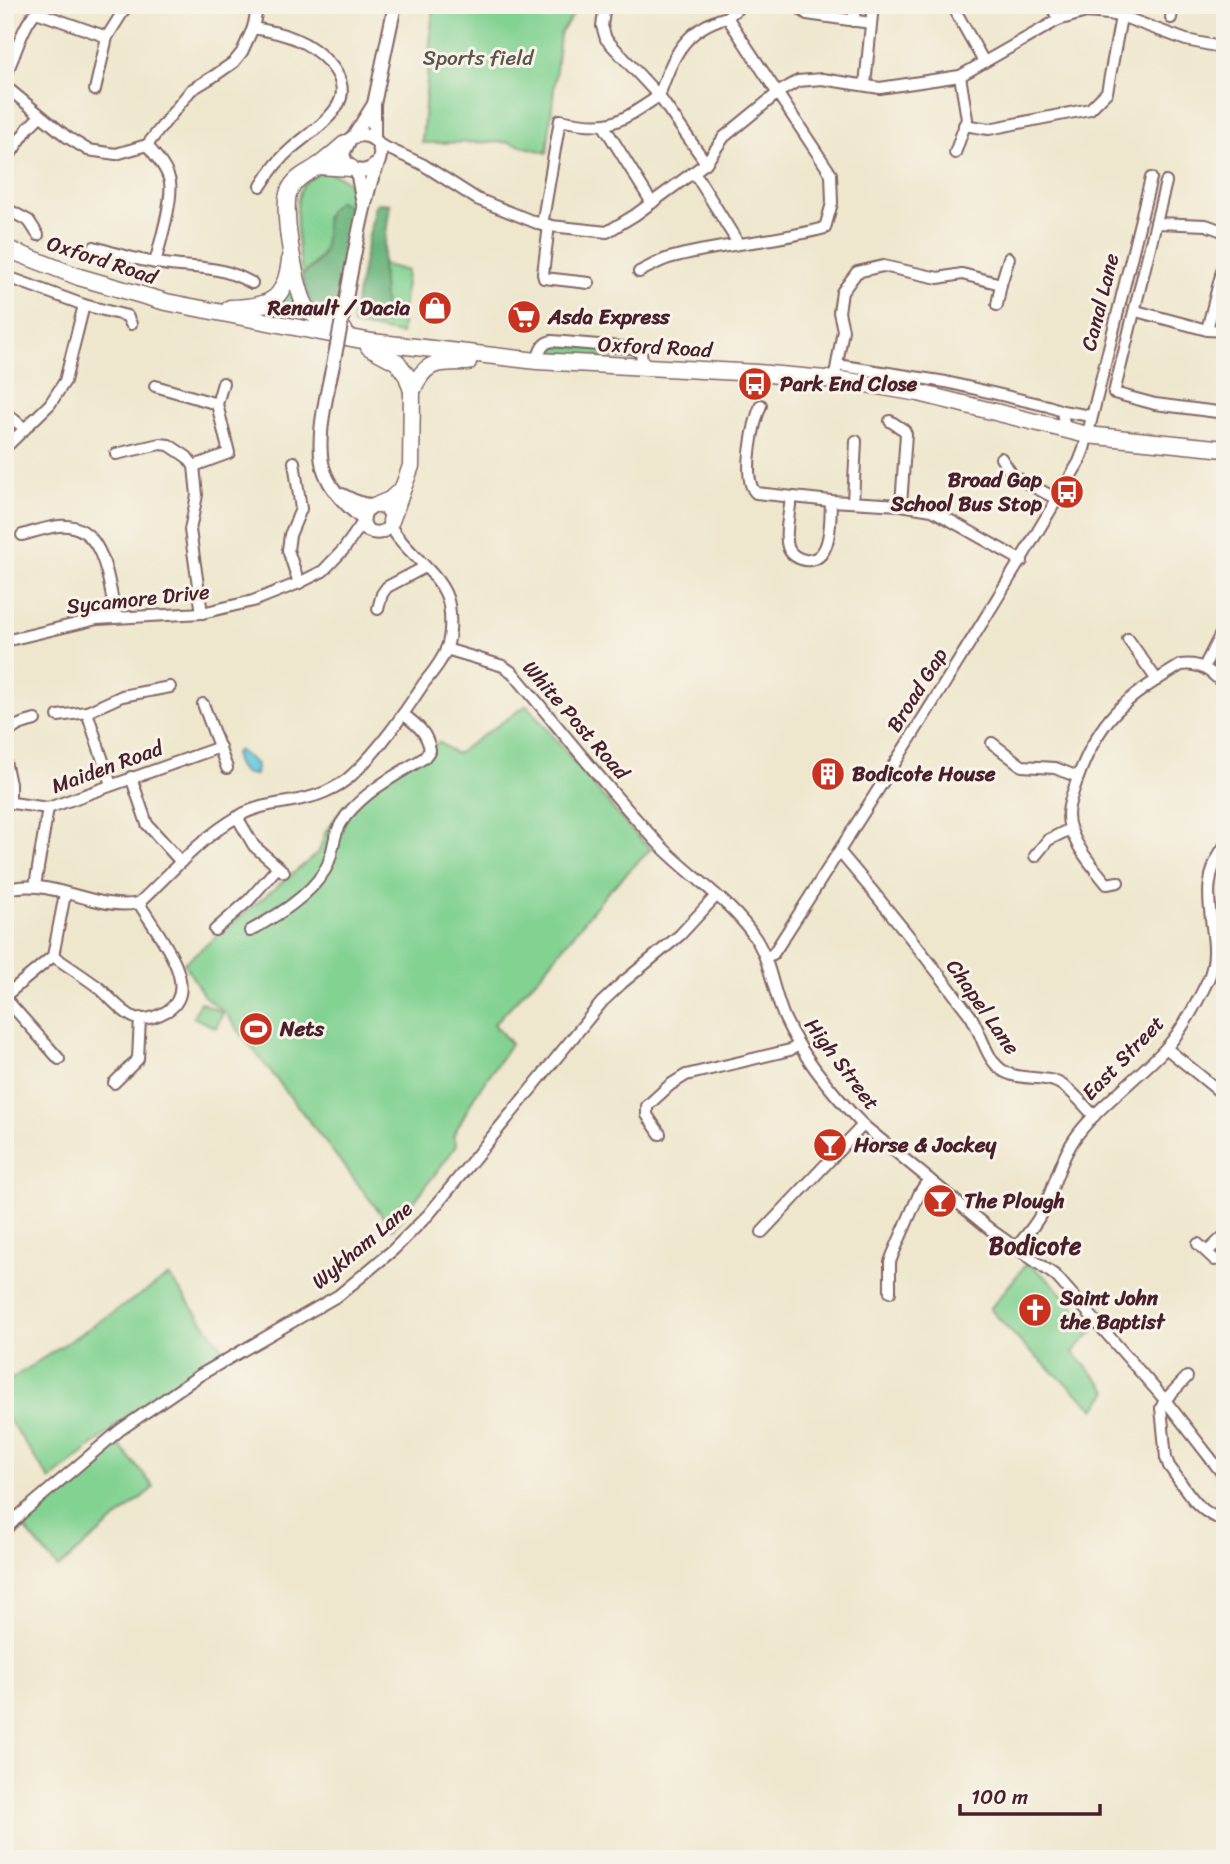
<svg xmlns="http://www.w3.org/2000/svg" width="1230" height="1864" font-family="Sriracha,sans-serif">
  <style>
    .green { fill: #82d292; stroke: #66785e; stroke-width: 2 }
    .forest { fill: #69b47c; stroke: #5a6a54; stroke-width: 2 }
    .water { fill: #61c7df; stroke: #567385; stroke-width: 2 }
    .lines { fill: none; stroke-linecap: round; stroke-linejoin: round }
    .minor-casing { stroke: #836564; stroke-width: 14 }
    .tertiary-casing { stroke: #836564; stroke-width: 16 }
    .primary-casing { stroke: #836564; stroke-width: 19 }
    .minor { stroke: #fff; stroke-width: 10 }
    .tertiary { stroke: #fff; stroke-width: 12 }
    .primary { stroke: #fff; stroke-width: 16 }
    .tertiary-bridge-casing { stroke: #836564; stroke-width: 16; stroke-linecap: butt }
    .tertiary-bridge { stroke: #fff; stroke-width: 12 }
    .labels { text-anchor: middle; stroke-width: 6; stroke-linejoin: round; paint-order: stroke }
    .park-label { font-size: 21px; fill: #5b554a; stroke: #f7f3e8 }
    .street-label { font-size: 21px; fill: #4a1f2b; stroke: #f7f3e8 }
    .poi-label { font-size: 21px; font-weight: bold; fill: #4a1f2b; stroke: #f7f3e8; text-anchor: start }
    .quarter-label { font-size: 24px; font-weight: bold; fill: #4a1f2b; stroke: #f7f3e8 }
  </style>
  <rect width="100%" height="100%" fill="#f7f3e8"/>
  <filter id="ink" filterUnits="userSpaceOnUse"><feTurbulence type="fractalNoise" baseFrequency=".0143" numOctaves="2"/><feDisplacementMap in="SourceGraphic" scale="14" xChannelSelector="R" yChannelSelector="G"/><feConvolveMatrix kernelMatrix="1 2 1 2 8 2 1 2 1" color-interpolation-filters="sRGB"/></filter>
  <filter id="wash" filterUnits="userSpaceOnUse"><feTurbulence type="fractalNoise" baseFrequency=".00686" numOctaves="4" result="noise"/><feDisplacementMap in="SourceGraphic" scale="28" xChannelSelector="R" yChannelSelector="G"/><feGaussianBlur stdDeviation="1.57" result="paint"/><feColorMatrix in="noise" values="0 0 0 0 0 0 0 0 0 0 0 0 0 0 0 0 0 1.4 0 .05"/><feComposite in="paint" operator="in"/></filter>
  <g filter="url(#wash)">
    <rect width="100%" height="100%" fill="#eee7cd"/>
    <g class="green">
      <path d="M433 5H580L560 34 547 153 508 142 422 143Z"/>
      <path d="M323 171C346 176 356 184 353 209L347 205 325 217C329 246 325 256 302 275 299 253 290 199 305 183 309 178 318 174 323 171Z"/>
      <path d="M382 264 407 271 401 334 353 325 352 321 385 323Z"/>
      <path d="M290 286 329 327 249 310Z"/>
      <path d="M548 345 634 350 638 360 551 354 547 350Z"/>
      <path d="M527 705 629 828 651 849 606 894 543 972 494 1024 511 1044 474 1097 453 1136 457 1145 393 1229 225 1013 204 996 184 963 319 852 326 831 345 805 439 742 456 754Z"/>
      <path d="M200 1002 223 1013 216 1028 193 1017Z"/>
      <path d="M1028 1262 1053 1284 1095 1329 1073 1352 1108 1391 1095 1409 1025 1347 990 1309Z"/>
      <path d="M169 1276 225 1351 121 1422 50 1480 5 1414V1383Z"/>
      <path d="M116 1441 154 1487 58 1568 20 1523Z"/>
    </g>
    <g class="forest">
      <path d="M339 201 353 209 338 319C311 313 307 299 302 275 308 270 316 265 320 259 333 237 315 217 339 201Z"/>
      <path d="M378 203 390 204 382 264 385 324 352 321 375 205Z"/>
    </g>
    <path class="water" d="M238 750 256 764 255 775C241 775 237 767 234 754Z"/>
  </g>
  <g filter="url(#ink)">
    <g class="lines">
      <g class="minor-casing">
        <g id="minor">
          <path d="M605 5 602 26 606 39 659 96C673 56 684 29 727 17L831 174 832 203 825 228C773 242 720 244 669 258 659 261 649 267 639 272"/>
          <path d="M796 5 807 14 871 23"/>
          <path d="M952 5 984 62"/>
          <path d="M1052 5 1058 20"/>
          <path d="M727 17 742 5"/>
          <path d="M1171 18 1173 5"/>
          <path d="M853 21 856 5"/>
          <path d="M253 28C284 33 309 40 330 64 339 74 346 89 339 103 330 121 307 135 292 148 279 159 270 171 261 186"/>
          <path d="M5 76C15 57 22 26 36 12L107 37"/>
          <path d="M865 85 873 5"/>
          <path d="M5 86 67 137 88 150 116 154 147 145 191 90 214 76 234 62 242 52 253 28 258 5"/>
          <path d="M95 90 107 37 127 5"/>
          <path d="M964 125 989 129 1090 109 1107 92 1121 17"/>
          <path d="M604 126 652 203"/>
          <path d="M378 144 422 164 477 199 542 225 607 232 635 215 706 163 724 137 779 92 798 81 822 79 880 88 960 76 1058 20 1086 12 1109 14 1129 19 1186 40 1225 48"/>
          <path d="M147 145C155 155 167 168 170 182 173 201 160 243 155 263"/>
          <path d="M955 153 967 119 960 76"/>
          <path d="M5 162 28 128 40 116"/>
          <path d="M694 172 738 243"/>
          <path d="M1166 182 1114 393 1155 404 1225 413"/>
          <path d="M5 208 29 221 38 235"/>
          <path d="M1157 223 1206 225 1225 232"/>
          <path d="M542 225 560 120C611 131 618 123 659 96L706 163"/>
          <path d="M549 225 543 274 544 278 589 283"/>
          <path d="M94 247C115 253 136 260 157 263 196 270 215 263 252 283"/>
          <path d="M5 276 84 305 127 316 131 324"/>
          <path d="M997 305 1001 284"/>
          <path d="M1136 311 1207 330 1225 331"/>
          <path d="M1207 330 1225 259"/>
          <path d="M537 361C540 352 541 343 552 341L633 348 641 353 643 368"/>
          <path d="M837 365 946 382 1048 406 1062 411 1065 430"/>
          <path d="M834 381 843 330 839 312 842 292 857 272 883 266 938 278 962 274 1001 284 1009 258"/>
          <path d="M155 386 217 404 229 453 194 466"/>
          <path d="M217 404 223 383"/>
          <path d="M761 405C754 422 741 480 756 493L831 501 901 505 932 510 1022 561"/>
          <path d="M1062 411 1091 416"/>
          <path d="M5 412 25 429"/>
          <path d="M890 421 904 430 906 434 901 505"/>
          <path d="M5 448 50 404 65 381 84 305"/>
          <path d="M116 454 160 444 169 445 187 457 194 466 197 495 190 530 202 613"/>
          <path d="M1001 458 1013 476 1057 499"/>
          <path d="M294 462 301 509 290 535 288 550 299 583"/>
          <path d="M791 497C790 511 784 533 788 547 790 554 798 559 805 560 833 563 830 519 831 501"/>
          <path d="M853 502 856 441"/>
          <path d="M22 535C34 532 47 527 59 526 106 522 108 584 116 617"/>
          <path d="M378 609 382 594 387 587 425 567"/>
          <path d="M1128 639 1157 680"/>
          <path d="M5 641 97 619 202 613 253 601 299 583 323 571 344 549 363 522"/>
          <path d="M446 649 503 666 513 673C561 730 607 789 658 843 689 876 731 900 756 939 771 963 773 993 785 1019 803 1058 833 1094 863 1125L991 1230 1056 1276 1165 1400 1225 1477"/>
          <path d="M1204 667 1225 626"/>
          <path d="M203 704 227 768"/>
          <path d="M87 712 111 785"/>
          <path d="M58 716 87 712 122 696 170 687"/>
          <path d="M5 737C13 725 22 724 35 720"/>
          <path d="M992 743 1022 766 1055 768 1078 777"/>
          <path d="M5 761 10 784V801"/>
          <path d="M131 777 147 824 181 862"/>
          <path d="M5 802 48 808 220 747"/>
          <path d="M237 817 254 846 284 872"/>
          <path d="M839 851C884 904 928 959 970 1015 981 1031 985 1058 1002 1070 1015 1080 1038 1076 1054 1081 1070 1087 1082 1103 1094 1116"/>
          <path d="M1035 856 1048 840 1070 829"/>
          <path d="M1118 882 1107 884C1094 868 1078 850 1071 830 1064 814 1071 798 1076 783 1099 717 1123 700 1181 665 1201 662 1212 672 1225 686"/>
          <path d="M35 886 48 808"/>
          <path d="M5 890C49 875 94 912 139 903 171 873 200 838 239 816 266 800 297 805 325 792 334 788 345 782 352 775 380 749 403 715 424 683 432 673 443 660 447 647 451 635 451 617 449 605 444 574 404 553 390 525"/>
          <path d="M215 930 249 900 277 868"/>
          <path d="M250 931C276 916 309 897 325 870 336 851 330 836 346 816 367 790 396 775 424 758L430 750C427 732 417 725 403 714"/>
          <path d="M53 956C68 966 83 976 98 987 109 996 121 1012 135 1018 145 1021 158 1016 167 1011 205 988 153 928 139 903"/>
          <path d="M766 957 773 954 777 948C880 788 982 627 1079 462L1084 449 1151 178"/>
          <path d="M5 996 53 956 65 894"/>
          <path d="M5 998 59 1059"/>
          <path d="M1166 1048 1225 1096"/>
          <path d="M114 1083 138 1059 140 1018"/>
          <path d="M660 1134 647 1115V1106L670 1085 686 1075 790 1050 799 1045"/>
          <path d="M762 1232 863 1125"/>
          <path d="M1198 1244 1215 1260"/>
          <path d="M1017 1246C1026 1236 1036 1224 1042 1212 1055 1186 1060 1158 1078 1134 1103 1102 1138 1078 1166 1048 1183 1029 1197 1003 1208 980 1228 936 1189 896 1225 845"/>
          <path d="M1207 1252 1225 1235"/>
          <path d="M890 1292V1262L893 1254 920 1192 929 1179"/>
          <path d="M1187 1377 1165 1400 1161 1408 1166 1458 1169 1466C1184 1486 1198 1515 1225 1520"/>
          <path d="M5 1530 22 1513 120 1430 200 1375 339 1295 393 1250 429 1214 602 1002 622 983 680 935 716 896"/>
        </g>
      </g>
      <g class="tertiary-casing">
        <g id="tertiary">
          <path d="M354 136 374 104"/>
          <path d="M374 139V104L395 5"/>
          <path d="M357 171 363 204"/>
          <path d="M344 310C352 266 359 223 371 181 374 171 382 159 380 150 377 135 361 132 350 139L343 154C347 170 362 176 375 165"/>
          <path d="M334 360C328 390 313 444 325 473 332 492 348 507 363 519"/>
          <path d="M342 495C349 499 356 502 363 504 370 506 379 503 385 508 400 519 386 540 367 530L363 522 365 512 374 505"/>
        </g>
      </g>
      <g class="primary-casing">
        <g id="primary">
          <path d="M318 166 351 168"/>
          <path d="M5 248 79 277 166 302 372 342 537 361 757 373 848 381 919 393 1087 435 1225 449"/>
          <path d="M230 308C269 307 285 302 290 260"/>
          <path d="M344 330C330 324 317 320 307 308 296 294 281 208 289 191 296 176 309 173 321 164 330 157 338 150 346 143"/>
          <path d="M369 347 397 362 407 376 412 391 411 466 391 521"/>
          <path d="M412 391C425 360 438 362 468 362"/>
          <path d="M378 505 390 500 402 489"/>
        </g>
      </g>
      <use href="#minor" class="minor"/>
      <use href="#tertiary" class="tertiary"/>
      <use href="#primary" class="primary"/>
      <g class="tertiary-bridge-casing">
        <path id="tertiary-bridge" d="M334 360 344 310"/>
      </g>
      <use href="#tertiary-bridge" class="tertiary-bridge"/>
    </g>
  </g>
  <defs>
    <g id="shop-disc" transform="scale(1.75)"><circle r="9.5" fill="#c8321e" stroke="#f7f3e8"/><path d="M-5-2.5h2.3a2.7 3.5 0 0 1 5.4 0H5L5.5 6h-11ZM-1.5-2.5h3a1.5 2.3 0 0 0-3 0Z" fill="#fff"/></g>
    <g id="supermarket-disc" transform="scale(1.75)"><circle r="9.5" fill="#c8321e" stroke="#f7f3e8"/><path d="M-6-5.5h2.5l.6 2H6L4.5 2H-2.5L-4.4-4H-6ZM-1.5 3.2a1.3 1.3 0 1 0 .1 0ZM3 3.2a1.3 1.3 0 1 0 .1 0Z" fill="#fff"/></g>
    <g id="bus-disc" transform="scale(1.75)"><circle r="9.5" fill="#c8321e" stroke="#f7f3e8"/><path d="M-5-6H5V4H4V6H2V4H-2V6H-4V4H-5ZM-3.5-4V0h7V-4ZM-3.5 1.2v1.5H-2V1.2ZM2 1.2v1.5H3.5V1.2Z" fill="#fff"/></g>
    <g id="building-disc" transform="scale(1.75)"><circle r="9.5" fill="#c8321e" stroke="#f7f3e8"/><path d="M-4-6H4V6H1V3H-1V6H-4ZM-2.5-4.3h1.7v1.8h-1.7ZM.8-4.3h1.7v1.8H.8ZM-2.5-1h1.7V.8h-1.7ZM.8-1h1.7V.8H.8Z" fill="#fff"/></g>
    <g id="stadium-disc" transform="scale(1.75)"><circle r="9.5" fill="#c8321e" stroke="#f7f3e8"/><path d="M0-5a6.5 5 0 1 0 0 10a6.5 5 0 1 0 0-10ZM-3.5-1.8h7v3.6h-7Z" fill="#fff"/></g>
    <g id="bar-disc" transform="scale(1.75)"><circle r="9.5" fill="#c8321e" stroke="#f7f3e8"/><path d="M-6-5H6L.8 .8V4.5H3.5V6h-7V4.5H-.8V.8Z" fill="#fff"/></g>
    <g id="church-disc" transform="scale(1.75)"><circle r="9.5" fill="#c8321e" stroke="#f7f3e8"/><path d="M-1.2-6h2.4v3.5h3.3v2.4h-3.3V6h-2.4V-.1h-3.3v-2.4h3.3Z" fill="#fff"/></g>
  </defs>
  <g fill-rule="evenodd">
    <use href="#shop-disc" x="435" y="308"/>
    <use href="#supermarket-disc" x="524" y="317"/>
    <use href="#bus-disc" x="755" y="384"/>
    <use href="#bus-disc" x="1067" y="492"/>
    <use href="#building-disc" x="828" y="774"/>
    <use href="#stadium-disc" x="256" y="1029"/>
    <use href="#bar-disc" x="830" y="1145"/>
    <use href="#bar-disc" x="940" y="1201"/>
    <use href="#church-disc" x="1035" y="1310"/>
  </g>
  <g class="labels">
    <g class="park-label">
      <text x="478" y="65">Sports field</text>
    </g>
    <g class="street-label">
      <text transform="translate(102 260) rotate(18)" y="7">Oxford Road</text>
      <text transform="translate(1100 302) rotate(-76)" y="7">Canal Lane</text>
      <text transform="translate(655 347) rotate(3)" y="7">Oxford Road</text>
      <text transform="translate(138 599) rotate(-6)" y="7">Sycamore Drive</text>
      <text transform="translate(917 690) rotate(-58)" y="7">Broad Gap</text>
      <text transform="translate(576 720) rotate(49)" y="7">White Post Road</text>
      <text transform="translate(107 767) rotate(-20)" y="7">Maiden Road</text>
      <text transform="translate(983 1007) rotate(55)" y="7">Chapel Lane</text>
      <text transform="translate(1123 1058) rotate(-46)" y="7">East Street</text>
      <text transform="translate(842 1064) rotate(53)" y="7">High Street</text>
      <text transform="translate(362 1245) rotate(-40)" y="7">Wykham Lane</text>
    </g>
    <g class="poi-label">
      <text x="410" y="315" text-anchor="end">Renault / Dacia</text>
      <text x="548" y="324">Asda Express</text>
      <text x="780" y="391">Park End Close</text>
      <text x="1042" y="487" text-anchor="end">Broad Gap<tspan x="1042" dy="24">School Bus Stop</tspan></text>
      <text x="852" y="781">Bodicote House</text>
      <text x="280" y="1036">Nets</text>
      <text x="854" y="1152">Horse &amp; Jockey</text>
      <text x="964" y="1208">The Plough</text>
      <text x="1060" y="1305">Saint John<tspan x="1060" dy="24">the Baptist</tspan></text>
    </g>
    <g class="quarter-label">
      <text x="1035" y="1254">Bodicote</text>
    </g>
  </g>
  <rect width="1230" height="1864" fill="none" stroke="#f7f3e8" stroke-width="28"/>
  <path d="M960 1804v10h140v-10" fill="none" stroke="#4a1f2b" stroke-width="3.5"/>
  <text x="971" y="1804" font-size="21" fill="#4a1f2b" stroke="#f7f3e8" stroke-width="5" paint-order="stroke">100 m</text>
</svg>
